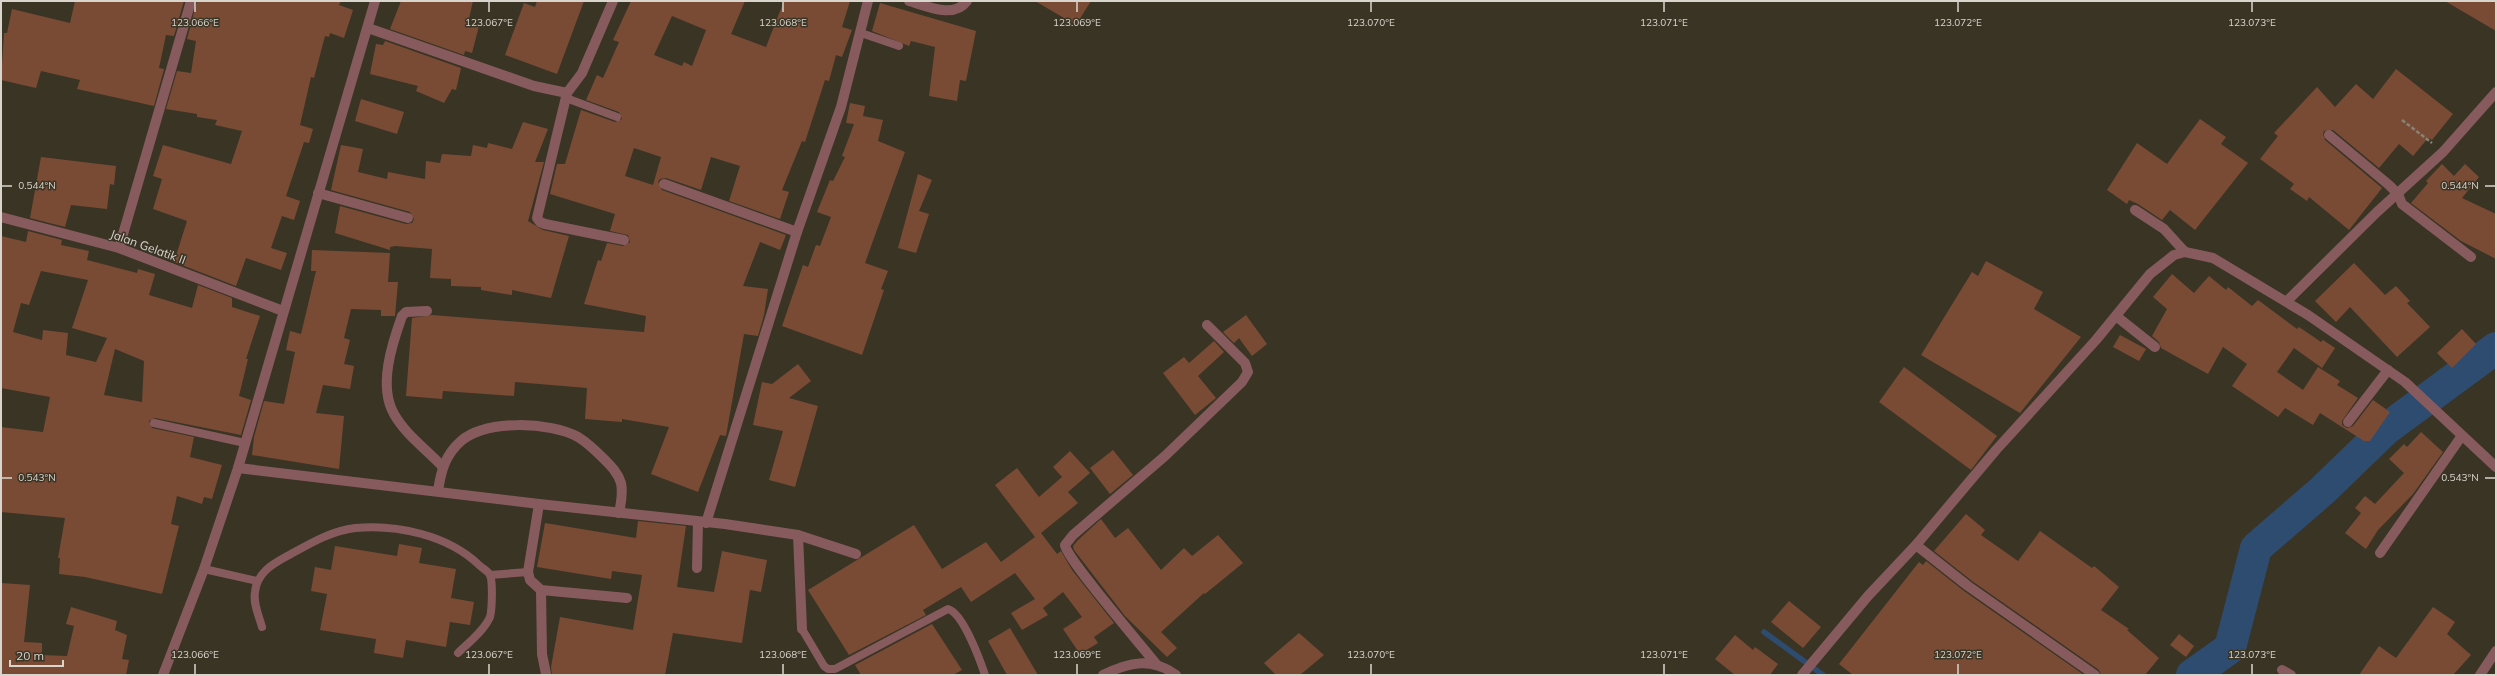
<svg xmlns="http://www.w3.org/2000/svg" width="2497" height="676" font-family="Mulish,sans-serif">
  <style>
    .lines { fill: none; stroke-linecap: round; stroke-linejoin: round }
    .stream { stroke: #2e4c70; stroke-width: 5.5 }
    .river { stroke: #2e4c70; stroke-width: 32 }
    .building { fill: #794b35; fill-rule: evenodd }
    .path { stroke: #888377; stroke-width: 2.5; stroke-dasharray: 4 2; stroke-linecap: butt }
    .service { stroke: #875b5d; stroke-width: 8 }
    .minor { stroke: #875b5d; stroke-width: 10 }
    .tertiary { stroke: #875b5d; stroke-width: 10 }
    .ticks { fill: none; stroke: #d9d5cc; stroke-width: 1.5 }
    .labels { text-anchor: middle; stroke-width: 3; stroke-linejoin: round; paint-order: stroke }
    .street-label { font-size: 12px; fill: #d9d5cc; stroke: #3a3425 }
    .ticks-label { font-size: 10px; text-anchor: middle; fill: #d9d5cc; stroke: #3a3425; stroke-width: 3; stroke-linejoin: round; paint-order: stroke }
  </style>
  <rect width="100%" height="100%" fill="#3a3425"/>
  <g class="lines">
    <path class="stream" d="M1764 632 1823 675"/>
    <path class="river" d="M2192 675 2230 648 2256 548 2323 490 2386 429 2496 348"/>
  </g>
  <g class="building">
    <path d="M75 1H184L174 36 166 35 159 68 164 69 154 106 77 89 80 80 41 71 36 88 1 80 4 33H7L12 9 70 23Z"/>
    <path d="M197 1H341L339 5 353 10 344 38 330 33 329 37 325 36 314 78 311 77 300 125 313 129 309 143 304 142 286 196 300 201 294 220 282 216 271 248 287 253 281 270 246 258 236 286 174 262 187 221 153 209 162 179 153 176 163 145 231 164 242 131 215 125 217 120 197 117V114L166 109 177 71 191 73 196 41 187 39Z"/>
    <path d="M401 1H473L468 23 479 26 472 53 465 51 464 55 390 29Z"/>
    <path d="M537 1H584L557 74 505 55 524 3 535 7Z"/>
    <path d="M631 1H745L731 34 766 47 784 1H850L842 27 852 30 842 57 836 55 829 81 825 80 805 142 802 141 782 190 789 192 780 219 729 201 740 166 711 157 701 190 666 178 660 179 658 182 662 190 786 235 780 250 760 242 743 286 768 289 764 315 758 336 744 334 726 436 720 435 698 492 651 474 669 427 622 419V422L585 419 587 388 515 382 514 396 443 391 442 399 406 396 412 318 432 315 644 332 646 316 584 304 598 260 601 261 607 243 623 246 630 242 628 235 610 231 615 214 550 194 557 164H565L581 110 615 122 622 119 619 112 586 100 597 75 603 78 619 42 613 40ZM672 16 706 30 692 66 684 62 682 66 654 55ZM634 148 661 157 653 185 625 176Z"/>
    <path d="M1035 1H1091L1076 25Z"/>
    <path d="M2445 1H2496V31Z"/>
    <path d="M880 3 976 31 966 81 960 80 957 101 929 96 935 47 911 41 909 46 872 31Z"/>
    <path d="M385 41 461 68 456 90 452 89 444 103 416 91 418 86 370 74 376 44 383 45Z"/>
    <path d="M2396 69 2453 114 2432 140 2428 138 2413 156 2399 144 2379 168 2333 130 2324 131 2323 134 2325 140 2382 188 2349 230 2309 197 2307 201 2290 189 2294 184 2260 159 2278 136 2274 133 2317 87 2335 107 2356 84 2373 99Z"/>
    <path d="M361 99 404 112 397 134 355 121Z"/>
    <path d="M850 103 865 106 863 116 883 120 878 141 905 152 865 263 888 271 881 289 884 290 862 355 782 326 803 265 808 267 816 245 820 246 831 217 817 212 830 180 833 181 845 157 842 156 854 124 846 123Z"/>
    <path d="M2200 119 2226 137 2221 144 2248 163 2195 230 2170 210 2162 220 2138 204 2129 200 2127 204 2107 190 2137 143 2167 164Z"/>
    <path d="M523 122 548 129 535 162H544L528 221 543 230 569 236 551 298 512 290V295L481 290V287L451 286V279L430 278 432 249 395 246 390 247V250L335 233 340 206 406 224 412 223 414 219 410 212 331 190 341 145 363 149 358 172 387 179 388 172 425 179 426 161 440 163 442 154 471 156 473 145 487 148 488 143 512 149Z"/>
    <path d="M41 157 116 166 114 185 110 184 107 209 71 205 65 227 30 218Z"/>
    <path d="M2442 164 2454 176 2465 164 2479 177 2462 198 2496 214V259L2461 241 2411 203 2428 183 2426 181Z"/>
    <path d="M918 174 932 180 919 211 929 214 916 253 898 248Z"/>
    <path d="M28 231 62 240 61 245 89 251 87 260 137 273 138 269 155 274 149 295 192 308 198 285 232 298V307L260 316 246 359H248L239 396 251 400 241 435 155 418 149 421 152 428 194 437 190 457 222 465 212 499 204 497 202 504 177 496 171 524 179 526 162 594 85 577 59 574 60 558H58L65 518 1 512V427L43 432 50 397 1 388V236L26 242ZM41 271 88 280 72 328 107 338 96 362 66 355 68 333 43 330 42 340 13 332 21 303 29 305ZM115 349 144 361 142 402 104 395Z"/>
    <path d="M312 250 390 253 388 282H398L395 316H381V310L351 309 344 338 350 340 344 364 354 366 350 389 323 385 316 413 344 416 339 469 252 455 254 437 264 401 284 404 295 352 286 350 290 331 301 334 316 271H311Z"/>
    <path d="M1986 261 2043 292 2034 309 2081 337 2020 413 1921 355 1972 272 1978 276Z"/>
    <path d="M2354 263 2385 295 2396 286 2410 301 2407 303 2430 327 2397 357 2350 307 2336 322 2315 301Z"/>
    <path d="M2172 274 2194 293 2209 276 2226 290 2228 287 2252 306 2258 300 2297 329 2299 327 2321 342 2323 340 2335 348 2322 368 2294 348 2277 372 2303 390 2318 367 2340 381 2337 385 2358 398 2342 421V425L2347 428 2353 426 2373 400 2390 412 2370 441H2364L2320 413 2313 425 2285 408 2278 417 2232 386 2247 364 2223 347 2208 374 2161 348 2159 342 2152 336 2167 309 2153 297Z"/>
    <path d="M1246 315 1267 344 1252 356 1239 338 1234 343 1223 332Z"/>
    <path d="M2462 329 2476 344 2452 368 2437 353Z"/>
    <path d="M2120 335 2146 349 2139 361 2113 347Z"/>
    <path d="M1214 341 1224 352 1198 376 1216 398 1195 415 1163 373 1184 357 1189 363Z"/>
    <path d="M798 364 811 381 789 398 818 406 795 487 769 480 783 431 753 425 762 382 772 384Z"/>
    <path d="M1904 367 1997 436 1971 470 1879 402Z"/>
    <path d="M2421 432 2443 452 2413 494 2378 530 2366 549 2345 533 2361 513 2355 508 2365 496 2375 504 2404 473 2389 459 2404 444 2407 447Z"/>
    <path d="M1113 450 1133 475 1110 494 1090 468Z"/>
    <path d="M1070 451 1090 473 1068 492 1078 503 1041 533 1057 554 1061 551 1072 570 1114 623 1094 637 1098 643 1080 654 1063 629 1082 617 1063 592 1043 608 1048 615 1022 630 1011 613 1035 599 1015 573 971 602 961 587 923 610 926 615 849 655 808 590 914 525 942 569 986 542 1001 562 1035 537 995 485 1017 468 1039 497 1062 477 1053 467Z"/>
    <path d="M1966 514 1985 530 1981 535 2018 561 2040 531 2092 568 2094 566 2119 587 2101 610 2129 629 2127 630 2159 658 2145 675H2101L2099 670 1972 581 1934 551Z"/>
    <path d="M1101 519 1115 538 1128 528 1161 570 1184 548 1192 556 1218 535 1243 563 1205 594 1204 593 1161 632 1177 648 1167 657 1125 616 1074 550 1073 546 1078 540Z"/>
    <path d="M638 521 686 526 677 587 714 592 722 551 767 560 761 592 750 590 742 643 673 633 665 675H552L551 667 560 617 633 630 642 575 612 571 611 579 537 567 545 523 636 538Z"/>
    <path d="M399 544 422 548 419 563 456 569 451 598 474 602 470 625 450 622 446 647 406 640 403 658 374 653 376 639 320 630 327 594 311 591 315 567 331 570 335 546 397 556Z"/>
    <path d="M1926 561 1964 591 2084 675H1853L1839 664 1919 562 1923 565Z"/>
    <path d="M1 583 30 585 24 642 42 643V655L67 656 74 626 66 624 71 607 117 621 115 630 127 635 122 659 129 660 126 675H1Z"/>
    <path d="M1789 601 1821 627 1803 648 1771 622Z"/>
    <path d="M2433 607 2455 622 2447 634 2471 655 2453 675H2359L2379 646 2396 658Z"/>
    <path d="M932 624 962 670 953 675H861L855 665Z"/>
    <path d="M1010 628 1038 675H1007L988 641Z"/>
    <path d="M1299 633 1324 655 1300 675H1276L1264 663Z"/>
    <path d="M2179 634 2194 646 2186 657 2170 645Z"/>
    <path d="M1735 635 1753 650 1755 647 1778 664 1770 675H1735L1715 659Z"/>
  </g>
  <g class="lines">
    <path class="path" d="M2402 120 2432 143"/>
    <g class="service">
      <path d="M861 33 899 46"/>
      <path d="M566 98 617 117"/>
      <path d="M154 423 245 443"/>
      <path d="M204 569 257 581"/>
      <path d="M490 575 528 572"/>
      <path d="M262 627C259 616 253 604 255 592 257 571 275 563 291 554 311 543 331 531 355 528 396 524 448 535 479 565 482 568 488 571 490 575 493 582 492 610 490 617 484 631 468 643 458 653"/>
      <path d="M802 629 824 666 828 669H835L948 609C963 613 980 660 985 675"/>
    </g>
    <g class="minor">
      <path d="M909 1C927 6 954 19 967 1"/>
      <path d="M368 28 534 86 567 93 582 73 613 1"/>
      <path d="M567 93 537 218 540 222 545 224 624 240"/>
      <path d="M2329 135 2389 185 2398 194 2402 204 2471 257"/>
      <path d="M664 184 797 232"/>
      <path d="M318 193 408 218"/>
      <path d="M2135 210 2164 229 2185 252"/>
      <path d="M1 217 119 248 283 311"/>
      <path d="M119 248 191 1"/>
      <path d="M2287 301 2377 212 2443 152 2496 92"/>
      <path d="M427 311 406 312 402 316C392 344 378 386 394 414 405 434 427 450 442 466"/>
      <path d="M2116 316 2155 347"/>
      <path d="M2348 422 2388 370"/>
      <path d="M238 468 539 504 725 524 798 535 856 554"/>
      <path d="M438 491C441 471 445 455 461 441 487 419 550 422 578 437 588 443 596 451 604 459 611 466 618 473 621 483 623 493 621 504 619 513"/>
      <path d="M539 504 528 572 530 580 541 590 627 598"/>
      <path d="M706 523 797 232 841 107 868 1"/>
      <path d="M798 535 802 629"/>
      <path d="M1916 545 1968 586 2095 675"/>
      <path d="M2380 553 2461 437"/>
      <path d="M697 568 698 522"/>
      <path d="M541 590 542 654 546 674"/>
      <path d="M1156 664C1142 646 1066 558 1065 545L1073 535 1165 456 1242 382 1248 372 1245 363 1207 325"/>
      <path d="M2282 670 2291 675"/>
      <path d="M163 675 204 569 238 468 375 1"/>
      <path d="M1802 675 1868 596 1916 545 1996 450 2096 340 2150 274 2174 255 2185 252 2213 258 2308 315 2405 382 2496 467"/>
      <path d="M2480 675 2496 651"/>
    </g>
    <path class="tertiary" d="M1103 675C1129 662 1152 657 1176 675"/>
  </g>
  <path class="ticks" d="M195 2V12M489 2V12M783 2V12M1077 2V12M1371 2V12M1664 2V12M1958 2V12M2252 2V12M2 186H12M2485 186H2495M2 478H12M2485 478H2495M195 664V674M489 664V674M783 664V674M1077 664V674M1371 664V674M1664 664V674M1958 664V674M2252 664V674"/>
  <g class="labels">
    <g class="street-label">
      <text transform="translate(148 247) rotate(20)" y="4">Jalan Gelatik II</text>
    </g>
  </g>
  <g class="ticks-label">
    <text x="195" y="26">123.066°E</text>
    <text x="489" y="26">123.067°E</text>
    <text x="783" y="26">123.068°E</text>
    <text x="1077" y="26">123.069°E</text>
    <text x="1371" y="26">123.070°E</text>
    <text x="1664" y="26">123.071°E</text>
    <text x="1958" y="26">123.072°E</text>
    <text x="2252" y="26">123.073°E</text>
    <text x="37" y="189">0.544°N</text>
    <text x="2460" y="189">0.544°N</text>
    <text x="37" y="481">0.543°N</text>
    <text x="2460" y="481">0.543°N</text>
    <text x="195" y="658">123.066°E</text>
    <text x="489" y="658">123.067°E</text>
    <text x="783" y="658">123.068°E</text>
    <text x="1077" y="658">123.069°E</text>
    <text x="1371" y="658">123.070°E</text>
    <text x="1664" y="658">123.071°E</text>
    <text x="1958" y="658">123.072°E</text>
    <text x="2252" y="658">123.073°E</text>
  </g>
  <rect width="2497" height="676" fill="none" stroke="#d9d5cc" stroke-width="4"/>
  <path d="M10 660v6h53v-6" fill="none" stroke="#d9d5cc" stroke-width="2"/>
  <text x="16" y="660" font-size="12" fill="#d9d5cc" stroke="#3a3425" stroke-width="3" paint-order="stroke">20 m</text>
</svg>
